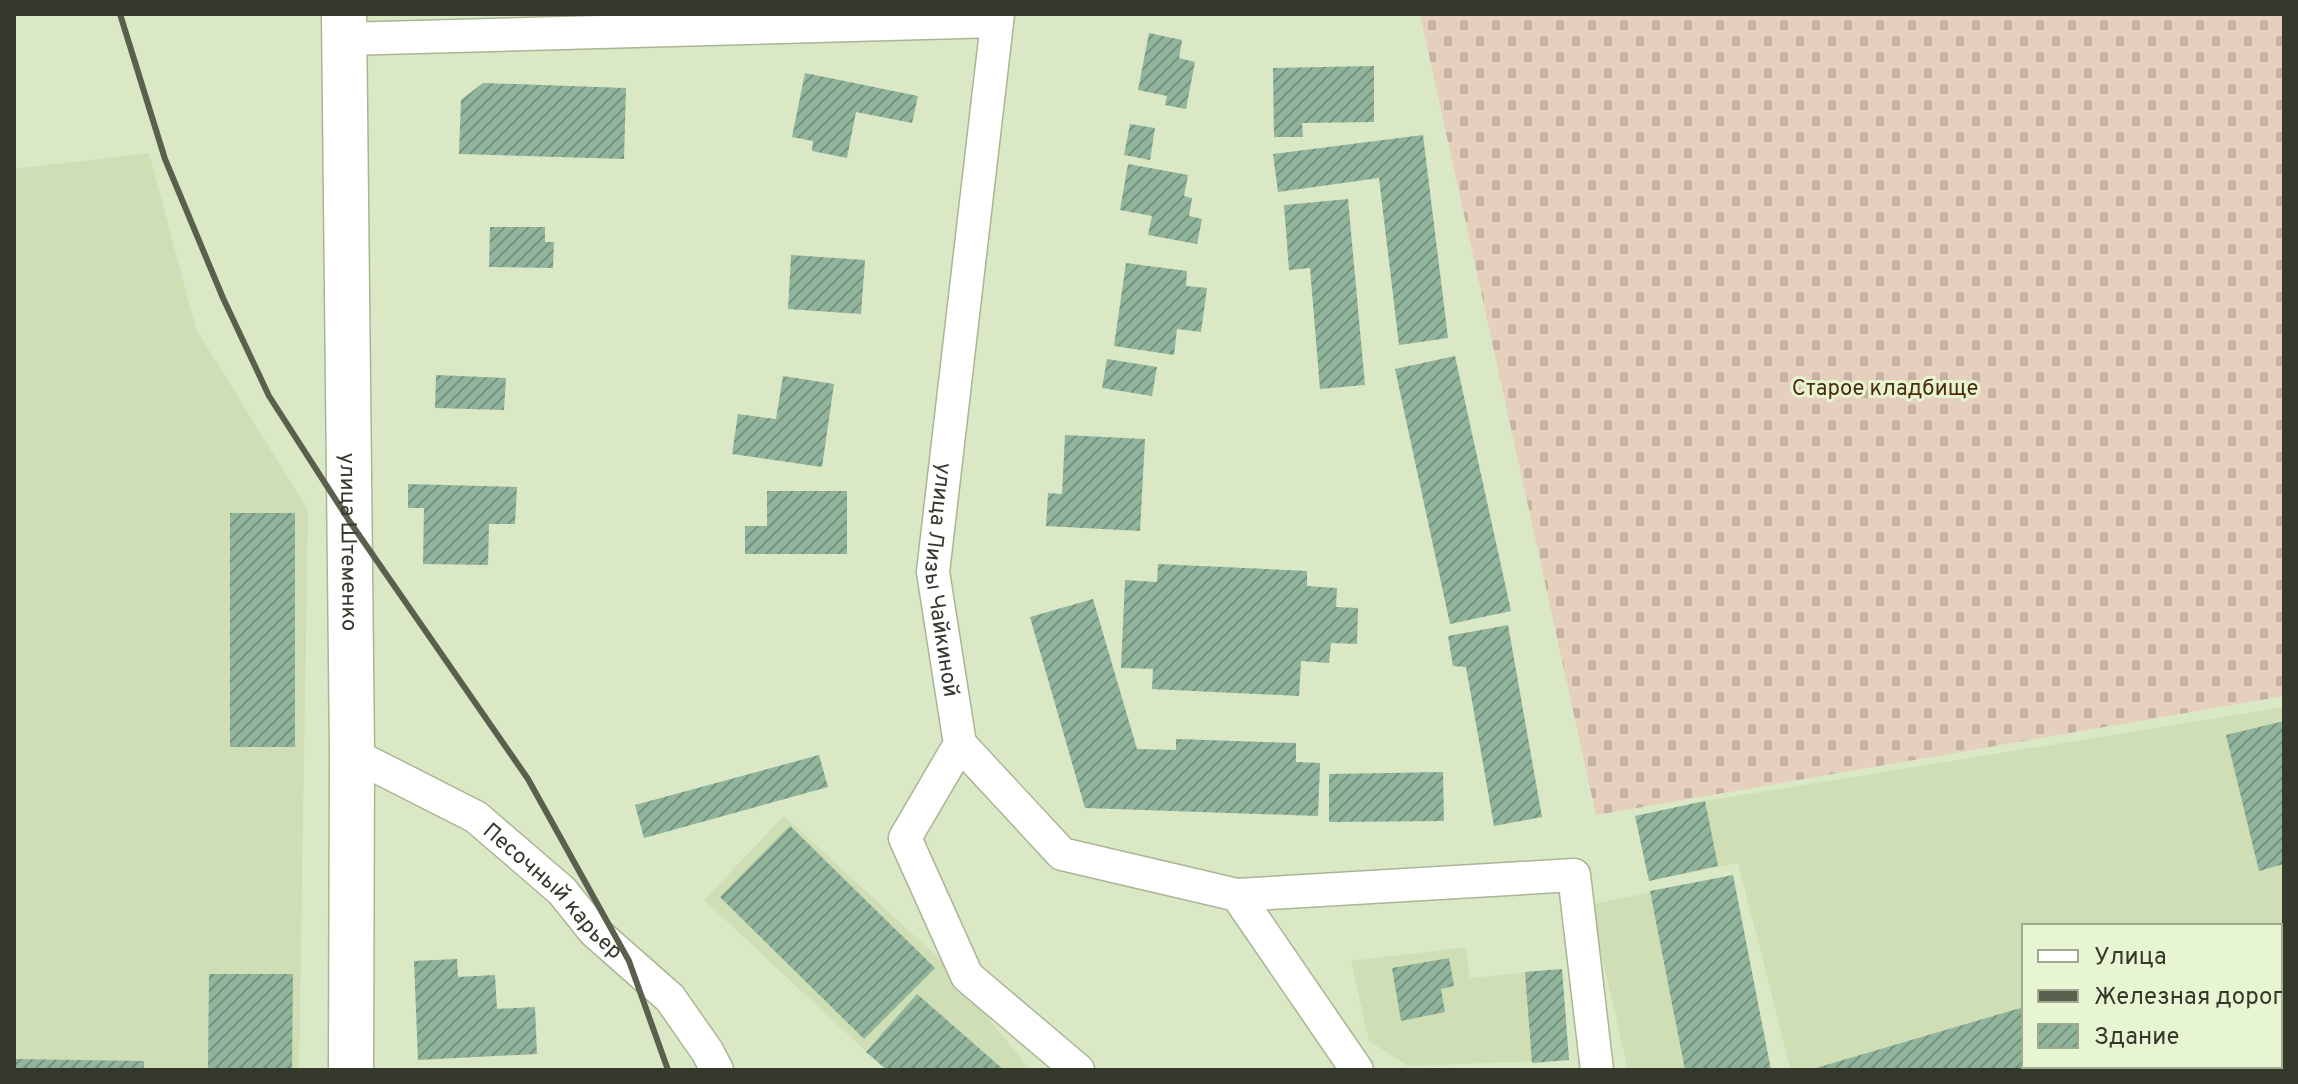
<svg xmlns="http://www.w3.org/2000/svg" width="2298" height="1084" font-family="Overpass,sans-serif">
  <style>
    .built { fill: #cfdeb5 }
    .cemetery { fill: url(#cemetery-stones) }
    .building { fill: url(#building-hatch) }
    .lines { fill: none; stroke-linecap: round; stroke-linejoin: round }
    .minor-casing { stroke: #a9b594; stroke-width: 35 }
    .secondary-casing { stroke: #a9b594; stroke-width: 47 }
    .minor { stroke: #fff; stroke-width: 32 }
    .secondary { stroke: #fff; stroke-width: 44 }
    .rail { stroke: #59604d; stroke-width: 6 }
    .labels { text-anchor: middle; stroke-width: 6; stroke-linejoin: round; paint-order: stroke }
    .park-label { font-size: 22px; fill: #4c2c0c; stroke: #e8f5d2 }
    .street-label { font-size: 22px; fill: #34392b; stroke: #e8f5d2 }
  </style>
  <defs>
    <pattern id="cemetery-stones" width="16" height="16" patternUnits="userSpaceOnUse" patternTransform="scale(2)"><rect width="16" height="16" fill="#e5cfbd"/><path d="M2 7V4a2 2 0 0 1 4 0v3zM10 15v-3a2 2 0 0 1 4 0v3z" fill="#c5b2a3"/></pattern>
    <pattern id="building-hatch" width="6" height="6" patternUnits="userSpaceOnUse" patternTransform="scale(2)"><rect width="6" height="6" fill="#91b49c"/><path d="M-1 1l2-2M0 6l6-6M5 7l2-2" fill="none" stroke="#77937f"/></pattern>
  </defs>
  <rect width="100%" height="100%" fill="#dbe8c5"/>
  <g class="built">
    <path d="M149 153 196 329 308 510 299 1070H14V169Z"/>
    <path d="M2284 707V928L2024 926V1066H2060L2046 1070H1791L1738 863 1649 881 1635 816 1705 801Z"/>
    <path d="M784 816 943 962 1030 1070H886L704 900Z"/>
    <path d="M1733 875 1771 1070H1628L1590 905Z"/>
    <path d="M1466 947 1470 978 1562 969 1569 1060 1408 1066 1369 1041 1351 961Z"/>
    <path d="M2284 1006V1070H2064L2078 1066H2280V1007Z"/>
  </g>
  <path class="cemetery" d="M1420 14H2284V696L1596 815Z"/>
  <g class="building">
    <path d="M1149 33 1182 40 1179 58 1195 62 1186 109 1165 105 1167 96 1138 90Z"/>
    <path d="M1374 66V122L1302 123 1303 137H1274L1273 68Z"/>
    <path d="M805 73 918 96 912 123 856 112 847 158 812 151 813 141 792 137Z"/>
    <path d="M483 83 626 88 624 159 459 154 461 100Z"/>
    <path d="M1130 124 1155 128 1150 160 1124 155Z"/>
    <path d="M1423 135 1448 338 1399 345 1379 178 1278 192 1273 154Z"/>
    <path d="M1128 164 1188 175 1184 196 1192 198 1189 216 1202 219 1197 244 1148 235 1152 216 1120 210Z"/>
    <path d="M1348 199 1365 385 1320 389 1310 268 1289 270 1284 205Z"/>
    <path d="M490 227H545V242H554L553 268 489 267Z"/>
    <path d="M791 255 865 260 861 314 788 309Z"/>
    <path d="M1126 263 1187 271 1186 286 1207 288 1201 332 1177 329 1174 355 1114 346Z"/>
    <path d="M1455 356 1511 611 1450 624 1395 369Z"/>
    <path d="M1107 359 1157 367 1152 396 1102 388Z"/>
    <path d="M436 375 506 378 504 410 435 408Z"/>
    <path d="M783 376 834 384 822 467 732 454 738 414 776 419Z"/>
    <path d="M1065 435 1145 439 1140 531 1046 526 1048 493 1062 494Z"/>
    <path d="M408 484 517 487 515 524H489L488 565 423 564 424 508H408Z"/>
    <path d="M767 491H847V554H745V526H767Z"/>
    <rect x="230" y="513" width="65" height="234"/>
    <path d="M1158 564 1307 571V586L1337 588 1336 607 1358 608 1357 644 1331 643 1329 663 1301 661 1299 696 1152 689 1153 669 1121 668 1125 580 1157 582Z"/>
    <path d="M1093 599 1137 749 1176 750V739L1296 743V762L1320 763 1318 816 1085 808 1030 617Z"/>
    <path d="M1508 625 1542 817 1494 826 1466 667 1453 666 1448 636Z"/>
    <path d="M2284 721V864L2259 871 2226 735Z"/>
    <path d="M819 755 828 787 644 838 635 805Z"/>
    <path d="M1443 772 1444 821 1329 822V774Z"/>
    <path d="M1705 801 1718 866 1649 881 1635 816Z"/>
    <path d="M790 826 935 968 864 1039 720 897Z"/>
    <path d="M1733 875 1771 1070H1685L1650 891Z"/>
    <path d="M2284 937V992L2280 993V938Z"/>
    <path d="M1449 958 1454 986 1441 989 1445 1012 1401 1021 1392 968Z"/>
    <path d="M457 959 458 977 495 975 497 1009 535 1007 537 1054 418 1060 414 961Z"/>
    <path d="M1562 969 1569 1060 1532 1063 1525 972Z"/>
    <path d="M209 974H293L292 1070H208Z"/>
    <path d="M917 994 1004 1070H887L866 1052Z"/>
    <path d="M2284 1006V1070H2234L2233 1066H2280V1007Z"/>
    <path d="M2024 1007V1066L2057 1067 2046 1070H1809Z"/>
    <path d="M14 1059 144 1061V1070H14Z"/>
  </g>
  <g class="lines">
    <g class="minor-casing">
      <g id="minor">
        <path id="s1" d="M998 14 933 572 960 744 905 838 967 976 1078 1070"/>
        <path d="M345 39 997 21"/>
        <path d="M960 744 1062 854 1237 895 1574 875 1597 1070"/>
        <path id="s2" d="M352 754 476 817 562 891 594 931 670 998 707 1051 717 1070"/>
        <path d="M1237 895 1357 1070"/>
      </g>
    </g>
    <g class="secondary-casing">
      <g id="secondary">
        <path id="s3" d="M344 14 352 754 351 1070"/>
      </g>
    </g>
    <use href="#minor" class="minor"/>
    <use href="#secondary" class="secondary"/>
    <path class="rail" d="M120 14 165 159 223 298 269 396 350 522 528 779 629 961 668 1070"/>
  </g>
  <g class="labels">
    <g class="park-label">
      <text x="1885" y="395">Старое кладбище</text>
    </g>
    <g class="street-label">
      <text dy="8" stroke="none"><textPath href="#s3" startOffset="528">улица Штеменко</textPath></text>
      <text dy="8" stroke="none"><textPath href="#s1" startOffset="570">улица Лизы Чайкиной</textPath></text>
      <text dy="8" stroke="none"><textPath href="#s2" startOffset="246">Песочный карьер</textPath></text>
    </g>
  </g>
  <rect width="2298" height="1084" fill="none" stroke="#34392b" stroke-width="32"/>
  <rect x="2022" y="924" width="260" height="144" fill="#e8f5d2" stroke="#a0aa8f" stroke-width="2"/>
  <rect x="2038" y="950" width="40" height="12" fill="#ffffff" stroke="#a0aa8f" stroke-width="2"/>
  <text x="2094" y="964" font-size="24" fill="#34392b">Улица</text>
  <rect x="2038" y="990" width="40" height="12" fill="#59604d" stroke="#a0aa8f" stroke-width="2"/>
  <text x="2094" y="1004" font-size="24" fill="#34392b">Железная дорога</text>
  <rect x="2038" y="1024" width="40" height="24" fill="url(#building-hatch)" stroke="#a0aa8f" stroke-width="2"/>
  <text x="2094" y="1044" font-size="24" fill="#34392b">Здание</text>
</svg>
